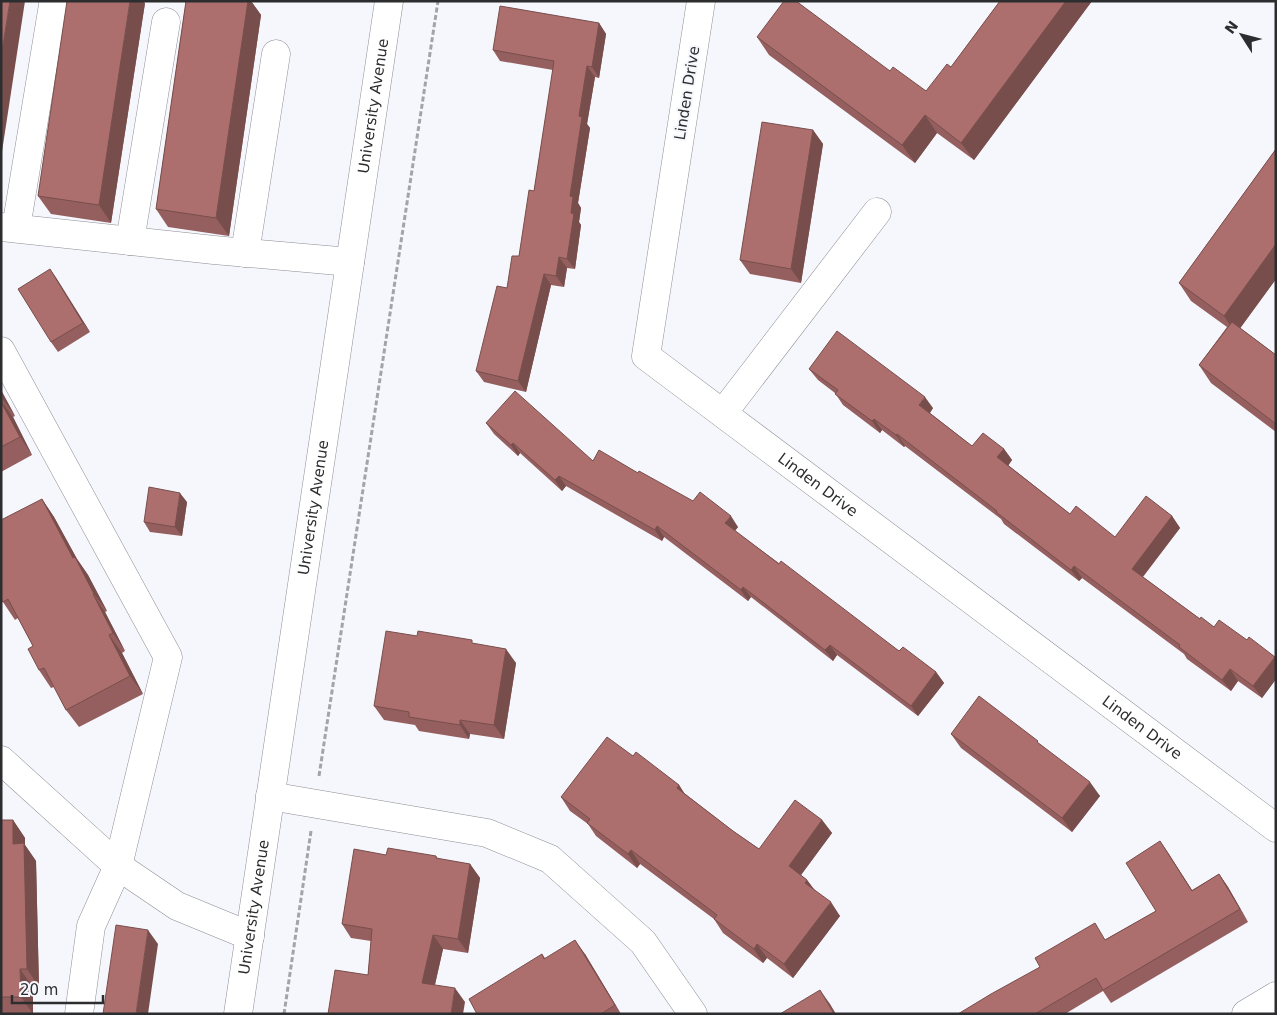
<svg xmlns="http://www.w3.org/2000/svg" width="1277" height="1015" font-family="'DejaVu Sans',sans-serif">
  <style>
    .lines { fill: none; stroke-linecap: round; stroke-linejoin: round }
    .minor-casing { stroke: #8d8e93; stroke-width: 29 }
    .major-casing { stroke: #8d8e93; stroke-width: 29 }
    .path { stroke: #a3a4a8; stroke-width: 3; stroke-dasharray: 5 2.5; stroke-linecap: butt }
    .minor { stroke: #fff; stroke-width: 28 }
    .major { stroke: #fff; stroke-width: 28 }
    .wall { fill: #945f5e }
    .shaded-wall { fill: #784e4c }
    .building { fill: #ac6f6d; stroke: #784e4c }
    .labels { text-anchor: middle; stroke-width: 4; stroke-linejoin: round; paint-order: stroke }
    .street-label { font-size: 15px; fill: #2c2d2f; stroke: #f6f7fd }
  </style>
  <rect width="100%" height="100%" fill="#f6f7fd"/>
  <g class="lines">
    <g class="minor-casing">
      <g id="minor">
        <path id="s1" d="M701 1 646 356 1276 828"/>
        <path d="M1 227 214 250 350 262"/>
        <path d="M16 228 53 5"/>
        <path d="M130 241 166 22"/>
        <path d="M245 253 276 54"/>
        <path d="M1 351 168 657 118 866 91 926 79 1014"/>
        <path d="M723 413 877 212"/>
        <path d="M1 760 118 866 177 906 250 936"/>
        <path d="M270 796 487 833 550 859 643 942 693 1014"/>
        <path d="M1246 1014 1276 996"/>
      </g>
    </g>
    <g class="major-casing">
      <g id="major">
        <path id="s2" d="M238 1014 389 1"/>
      </g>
    </g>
    <g class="path">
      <path d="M319 776 438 1"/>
      <path d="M284 1014 311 831"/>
    </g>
    <use href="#minor" class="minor"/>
    <use href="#major" class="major"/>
  </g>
  <g class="wall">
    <path d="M186 1H251L261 15 229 236 168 227 156 209Z"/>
    <path d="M1000 1H1092L974 160 937 133 915 163 769 55 757 37 890 71 926 91 951 67Z"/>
    <path d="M145 3 111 223 51 214 38 196Z"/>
    <path d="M599 23 606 34 599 78 595 77 587 124 590 128 578 203 581 208 579 222 581 225 575 269 567 268 564 287 551 285 526 392 484 382 476 371 507 288 519 256 534 191 553 70 500 61 493 50Z"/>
    <path d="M813 130 823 144 801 283 750 274 740 260Z"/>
    <path d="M1276 149V279L1240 328 1276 355V432L1211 383 1199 365 1227 327 1191 301 1179 283Z"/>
    <path d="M50 269 90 332 58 352 51 342Z"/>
    <path d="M809 369 933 408 930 413 972 446 1004 449 1012 460 1008 465 1070 514 1115 537 1172 516 1180 528 1143 577 1200 619 1214 627 1247 640 1275 657 1276 679 1262 698 1238 681 1231 691 1187 659 1184 654 1082 578 1079 581 1004 524 1001 519 905 446 904 447 882 430 880 433 843 405 835 393 818 380Z"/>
    <path d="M1 390 15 416 13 417 32 455 1 472Z"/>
    <path d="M486 423 593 461 638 473 738 527 735 531 899 651 936 672 944 683 918 716 837 655 833 661 751 597 748 601 664 537 662 541 566 486 562 491 520 453 518 456 494 434Z"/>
    <path d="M42 499 54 517 77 559 88 575 107 611 105 612 125 651 122 653 143 694 79 727 66 710 54 687 51 688 39 670 33 646 18 618 15 620 3 602Z"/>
    <path d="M187 502 182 536 150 532 144 522Z"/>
    <path d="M417 636 475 644 516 663 504 739 470 734 469 739 419 731 415 725 384 720 374 706Z"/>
    <path d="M951 734 1040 744 1100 796 1072 832 961 748Z"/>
    <path d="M633 756 679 785 684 793 733 831 759 849 822 820 832 833 801 875 807 880 815 891 840 916 793 978 767 958 763 963 723 933 714 919 640 864 637 868 596 836 588 824 570 811 561 797Z"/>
    <path d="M1 820H13L25 838V845L36 861 39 987H33V1014H1Z"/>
    <path d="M1160 841 1192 890 1219 874 1228 887 1248 922 1111 1003 1103 991 1065 1014H958L1106 939 1156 911Z"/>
    <path d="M386 855 436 856 438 859 470 864 480 878 468 953 443 949 435 985 465 1002 368 975 371 941 351 938 342 924Z"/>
    <path d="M542 954 545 958 585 954 621 1014H477Z"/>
  </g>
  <g class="shaded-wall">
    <path d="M10 1H25L1 158V57Z"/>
    <path d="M130 1H143L145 3 111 223 99 205Z"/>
    <path d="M248 1H251L261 15 229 236 216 218Z"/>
    <path d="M1066 1H1092L974 160 961 143Z"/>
    <path d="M599 23 606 34 599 78 592 67Z"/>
    <path d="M587 66 595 77 587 124 590 128 578 203 581 208 579 222 581 225 575 269 567 259 571 213 570 196 579 116Z"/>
    <path d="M925 115 937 133 915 163 902 145Z"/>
    <path d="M813 130 823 144 801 283 791 269Z"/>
    <path d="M1276 244V279L1236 334 1224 316Z"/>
    <path d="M559 257 567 268 564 287 556 276Z"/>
    <path d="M50 269 57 279 90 332 83 323Z"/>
    <path d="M544 274 551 285 526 392 518 381Z"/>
    <path d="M1 390 15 416 2 398 1 396Z"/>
    <path d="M925 397 933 408 927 417 919 405Z"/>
    <path d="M1 401 13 417 32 455 20 437Z"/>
    <path d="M874 419 882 430 880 433 872 421Z"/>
    <path d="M897 434 905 446 904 447 896 435Z"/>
    <path d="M513 443 520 453 518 456 511 445Z"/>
    <path d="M1004 449 1012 460 1006 469 997 457Z"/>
    <path d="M559 476 566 486 562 491 555 480Z"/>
    <path d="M180 493 187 502 182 536 175 527Z"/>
    <path d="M42 499 54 517 77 559 88 575 107 611 94 594 73 558Z"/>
    <path d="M731 516 738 527 732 534 725 523Z"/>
    <path d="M1172 516 1180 528 1140 580 1132 569Z"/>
    <path d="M657 526 664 537 662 541 655 530Z"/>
    <path d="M1074 566 1082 578 1079 581 1071 570Z"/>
    <path d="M743 587 751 597 748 601 741 590Z"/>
    <path d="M93 594 105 612 125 651 113 633Z"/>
    <path d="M109 635 122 653 143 694 130 676Z"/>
    <path d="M830 645 837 655 833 661 825 650Z"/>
    <path d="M506 649 516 663 504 739 494 725Z"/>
    <path d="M1275 657 1276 679 1262 698 1253 686Z"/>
    <path d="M1230 669 1238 681 1231 691 1222 680Z"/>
    <path d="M936 672 944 683 918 716 911 706Z"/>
    <path d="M460 720 470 734 469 739 460 725Z"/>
    <path d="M1090 782 1100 796 1072 832 1062 818Z"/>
    <path d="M679 785 688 799 677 788Z"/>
    <path d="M13 820 25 838V845L36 861 39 987 27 969 13 844Z"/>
    <path d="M822 820 832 833 798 879 789 866Z"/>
    <path d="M1160 841 1169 854 1200 903 1192 891Z"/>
    <path d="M631 850 640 864 637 868 628 854Z"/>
    <path d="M470 864 480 878 468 953 458 939Z"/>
    <path d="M1219 874 1228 887 1248 922 1240 909Z"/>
    <path d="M807 880 817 893 805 883Z"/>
    <path d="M831 902 840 916 793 978 784 964Z"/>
    <path d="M148 930 158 944 148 1014H136Z"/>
    <path d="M433 935 443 949 432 997 422 983Z"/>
    <path d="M575 940 585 954 621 1014 615 1005Z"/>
    <path d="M757 944 767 958 763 963 754 949Z"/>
    <path d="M20 969 33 987V1014L21 997Z"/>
    <path d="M455 988 465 1002 463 1014H451Z"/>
    <path d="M820 990 830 1004 836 1014H834Z"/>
  </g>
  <g class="building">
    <path d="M1 1H10L1 57Z"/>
    <path d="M67 1H130L99 205 38 196Z"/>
    <path d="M186 1H248L216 218 156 209Z"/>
    <path d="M784 1H796L890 71 893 67 926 91 947 64 951 67 1000 1H1066L961 143 925 115 902 145 757 37Z"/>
    <path d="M500 6 599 23 592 67 587 66 579 116 582 117 570 196 573 197 571 213 574 214 567 259 559 257 556 276 544 274 518 381 476 371 497 286 507 288 512 256H519L529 190 534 191 554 61 493 50Z"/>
    <path d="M762 122 813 130 791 269 740 260Z"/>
    <path d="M1276 149V244L1224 316 1179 283Z"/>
    <path d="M50 269 83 323 51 342 18 289Z"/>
    <path d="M1232 322 1276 355V424L1199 365Z"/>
    <path d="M837 331 925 397 919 405 972 446 983 433 1004 449 997 457 1070 514 1076 506 1115 537 1146 496 1172 516 1132 569 1200 619 1201 617 1214 627 1219 620 1247 640 1249 637 1275 657 1253 686 1230 669 1222 680 1179 647 1180 645 1074 566 1071 570 996 512 997 511 897 434 896 435 874 419 872 421 835 394 838 390 809 369Z"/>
    <path d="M515 391 593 461 599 450 638 473 639 471 693 501 700 492 731 516 725 523 779 564 781 561 899 651 903 647 936 672 911 706 830 645 825 650 743 587 741 590 657 526 655 530 559 476 555 480 513 443 511 445 486 423Z"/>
    <path d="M1 402 20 437 1 447Z"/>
    <path d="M149 487 180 493 175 527 144 522Z"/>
    <path d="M42 499 73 558 75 557 94 594H93L113 633 109 635 130 676 66 710 44 668 39 670 28 649 33 646 8 599 3 602 1 600V520Z"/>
    <path d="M386 631 417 636 418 631 472 640V643L506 649 494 725 460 720V725L409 717V712L374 706Z"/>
    <path d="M979 696 1038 741 1037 742 1090 782 1062 818 951 734Z"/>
    <path d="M607 737 633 756 636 752 679 785 677 788 733 831 759 849 795 800 822 820 789 866 807 880 805 883 831 902 784 964 757 944 754 949 714 919 717 915 631 850 628 854 587 823 590 819 561 797Z"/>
    <path d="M1 820H13V844L24 843 27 969H20L21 997H1Z"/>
    <path d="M1160 841 1192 891 1219 874 1240 909 1103 990 1096 978 1035 1014H958L991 994 1040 967 1035 958 1095 923 1105 940 1156 911 1126 863Z"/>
    <path d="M388 848 436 856V858L470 864 458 939 433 935 422 983 455 988 451 1014H328L335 970 368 975 372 929 342 924 354 849 386 855Z"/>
    <path d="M116 925 148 930 136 1014H103Z"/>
    <path d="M575 940 615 1005 601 1014H477L469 999 542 954 544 959Z"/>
    <path d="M820 990 834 1014H780Z"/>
  </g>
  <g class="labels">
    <g class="street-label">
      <text transform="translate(687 93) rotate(-81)" y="5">Linden Drive</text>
      <text dy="5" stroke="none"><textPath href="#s2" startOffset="918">University Avenue</textPath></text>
      <text dy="5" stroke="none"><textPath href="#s1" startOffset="574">Linden Drive</textPath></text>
      <text dy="5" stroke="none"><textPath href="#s2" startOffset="512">University Avenue</textPath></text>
      <text dy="5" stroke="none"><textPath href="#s1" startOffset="979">Linden Drive</textPath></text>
      <text dy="5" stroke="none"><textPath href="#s2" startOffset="108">University Avenue</textPath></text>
    </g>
  </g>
  <rect width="1277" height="1015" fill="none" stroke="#2c2d2f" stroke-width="5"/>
  <g transform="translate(1242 35) rotate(306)" stroke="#f6f7fd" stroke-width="4" paint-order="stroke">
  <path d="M0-4L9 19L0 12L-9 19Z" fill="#2c2d2f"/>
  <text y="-8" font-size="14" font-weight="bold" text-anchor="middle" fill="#2c2d2f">N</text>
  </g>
  <path d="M12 995v8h91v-8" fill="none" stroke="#2c2d2f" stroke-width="2.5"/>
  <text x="20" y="995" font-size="15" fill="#2c2d2f" stroke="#f6f7fd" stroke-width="4" paint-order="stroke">20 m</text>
</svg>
